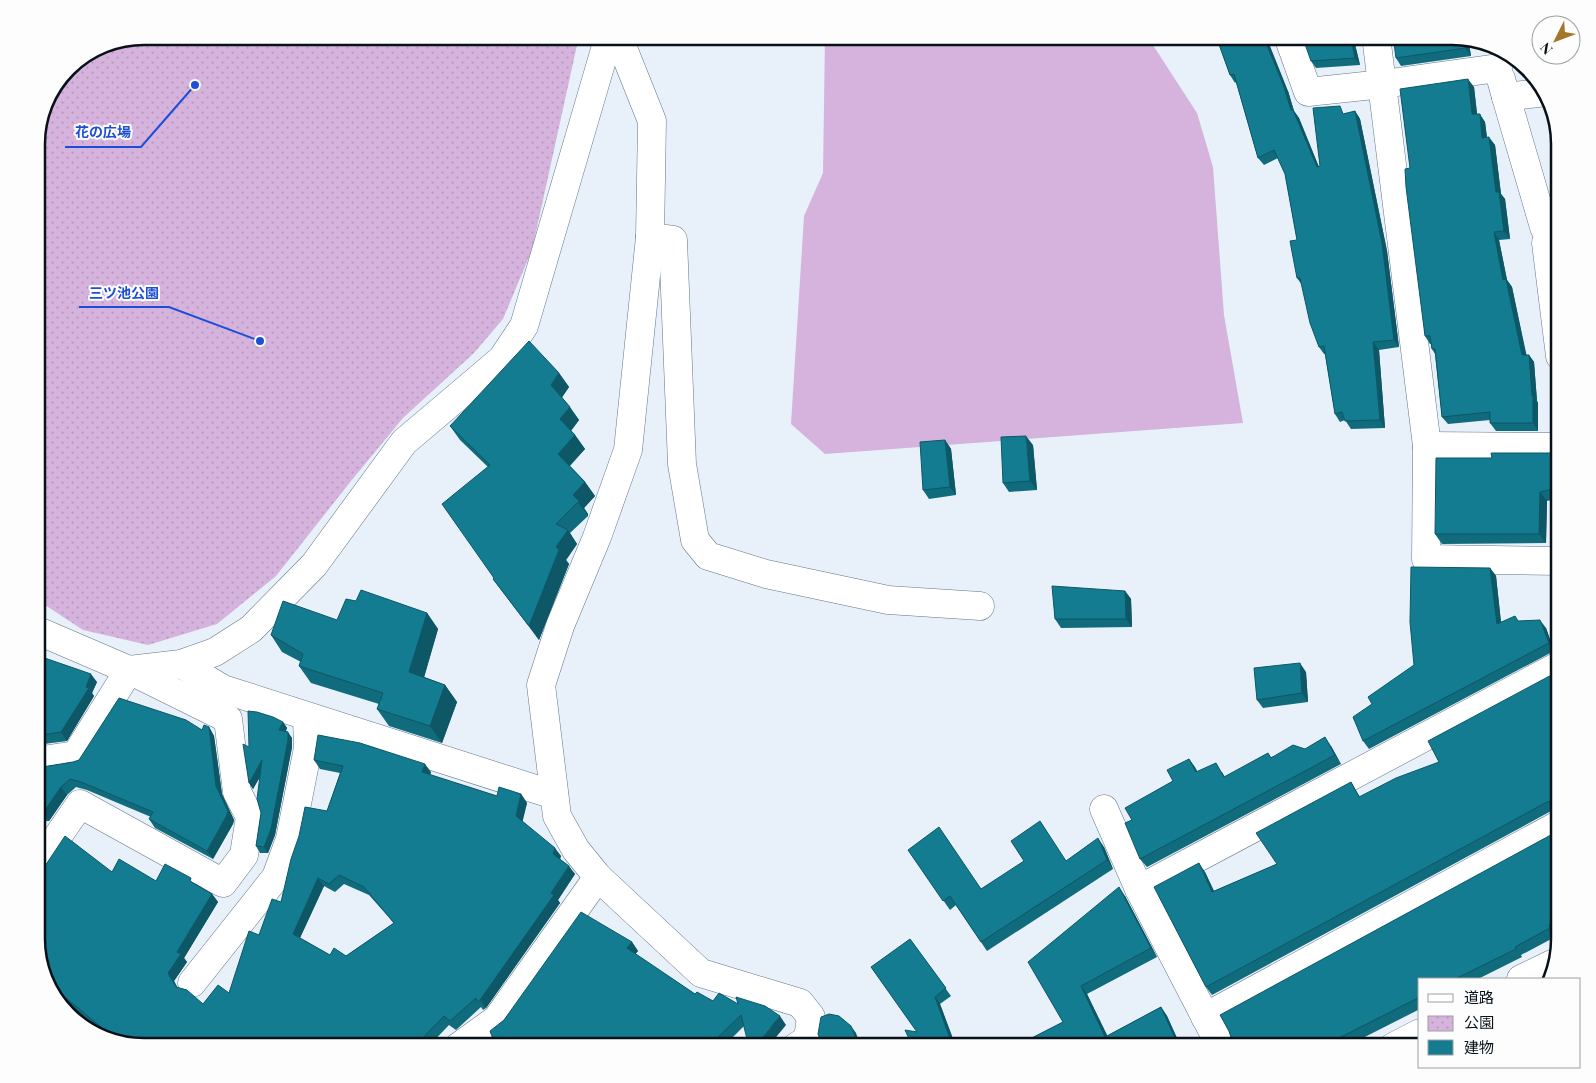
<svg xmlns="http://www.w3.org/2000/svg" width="1596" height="1083" font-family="'Playfair Display','Noto Sans JP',serif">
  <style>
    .grass { fill: #d5b3dd }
    .park { fill: url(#park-dots) }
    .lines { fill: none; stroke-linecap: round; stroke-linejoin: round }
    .minor-casing { stroke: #62758a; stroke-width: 29 }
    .minor { stroke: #fff; stroke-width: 28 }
    .wall { fill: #106b7d; fill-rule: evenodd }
    .shaded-wall { fill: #0d5766 }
    .building { fill: #137c91; stroke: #0d5766; fill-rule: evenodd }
    .rim { fill: none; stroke: #091118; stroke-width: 2.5 }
    .leader { fill: none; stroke: #1d4ed8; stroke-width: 2 }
    .callout-dot { fill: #1d4ed8; stroke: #fdfdfd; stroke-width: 2 }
    .callout-label { font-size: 14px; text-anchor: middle; font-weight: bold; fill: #1d4ed8; stroke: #fdfdfd; stroke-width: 4; stroke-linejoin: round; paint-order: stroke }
  </style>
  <defs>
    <pattern id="park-dots" width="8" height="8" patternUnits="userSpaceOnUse" patternTransform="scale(1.25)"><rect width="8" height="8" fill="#d5b3dd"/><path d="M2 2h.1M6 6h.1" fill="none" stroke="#b699bd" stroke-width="1.8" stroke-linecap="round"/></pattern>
  </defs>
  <rect width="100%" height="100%" fill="#e8f1fa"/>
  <path class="grass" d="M825 36H1144L1149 39 1197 113 1213 167 1224 315 1243 423 825 454 791 424 804 216 823 173Z"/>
  <path class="park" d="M144 36H579L532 250 503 319 474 353 403 418 351 481 276 576 217 624 148 645 83 630 36 599V138L45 103 68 68 103 44Z"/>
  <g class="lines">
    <g class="minor-casing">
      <g id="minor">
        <path d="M618 36 652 121 650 237 628 450 597 537 560 626 541 685 557 816 576 850 598 877 701 973 800 1003 811 1017 808 1039 796 1047"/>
        <path d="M1288 36 1308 92 1383 84 1498 68"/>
        <path d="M1376 36 1427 446 1426 559 1560 561"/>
        <path d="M1501 79 1506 97 1546 92"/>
        <path d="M1506 97 1544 227 1560 262"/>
        <path d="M650 237 673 240 682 464 695 540 708 556 766 574 888 600 980 606"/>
        <path d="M1546 243 1560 356"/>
        <path d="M1427 446 1560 447"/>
        <path d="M36 630 129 670 228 719 237 792 250 817 244 855 223 883 80 804 36 868"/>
        <path d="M181 664 223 689 554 795"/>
        <path d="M129 670 181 664 215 652 251 629 314 565 404 442 502 359 524 326 609 36"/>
        <path d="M36 761 76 755 129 670"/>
        <path d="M1104 809 1139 889 1221 1047"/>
        <path d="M1139 889 1560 665"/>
        <path d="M1521 979 1552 964"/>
        <path d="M192 983 276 877 290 839 308 748 307 717"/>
        <path d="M1205 1017 1560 824"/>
        <path d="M458 1047 497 1019 598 877"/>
        <path d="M1393 1047 1420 1033"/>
      </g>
    </g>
    <use href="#minor" class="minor"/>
  </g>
  <g class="wall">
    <path d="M1216 36 1288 91 1294 111 1299 118 1319 167 1320 166 1345 114 1355 111 1360 119 1387 251 1399 347 1379 350 1385 428 1351 429 1345 420 1340 422 1335 414 1325 354H1324L1319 347 1302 285 1297 278V240L1285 174 1278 158 1264 165 1258 158 1236 82 1235 83 1230 75Z"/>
    <path d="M1304 36H1353L1360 65 1316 68 1311 61Z"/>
    <path d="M1452 36 1475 43 1469 44 1471 56 1401 66 1396 58Z"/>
    <path d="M1474 87 1477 114 1485 122 1487 138 1495 145 1501 194 1505 199 1510 239 1499 240 1507 280 1512 287 1526 355H1529L1534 362 1537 401 1538 403V431H1496L1490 423V420L1448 424 1442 417 1435 354 1432 349 1431 344H1430L1425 336 1410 168Z"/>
    <path d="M559 373 569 387 562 397 579 420 571 431 575 435 585 449 570 466 585 482 595 496 584 508 588 514V516L570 533 577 544 566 560 569 564 539 640 493 579 494 578 488 467 460 440 450 426Z"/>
    <path d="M945 440 951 449 956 495 929 499 923 490Z"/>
    <path d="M1033 445 1037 490 1009 492 1003 483Z"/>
    <path d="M1560 452V498L1547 501 1546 543 1442 544 1435 534 1492 458 1553 453Z"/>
    <path d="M1490 568 1496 576 1501 622 1519 621 1546 628 1554 651 1369 749 1363 741 1414 665Z"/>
    <path d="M1125 591 1131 599 1132 627 1061 628 1055 619Z"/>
    <path d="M427 613 438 629 424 677 445 685 457 702 442 743 389 726 377 709 379 704 311 683 299 666 301 662 282 652 271 635 337 620Z"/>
    <path d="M36 655 97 682 92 693 94 696 67 741 36 745Z"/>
    <path d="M1306 672 1308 702 1263 708 1257 700Z"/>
    <path d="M1560 672V808L1553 810 1212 995 1206 987 1205 872 1214 891 1277 864 1351 782 1360 797 1439 762Z"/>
    <path d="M283 722 287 728 286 731 292 738V747L275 835 268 853H260L256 846 261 813 260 777 253 789 249 783Z"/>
    <path d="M209 727 214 736 222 794 234 820 233 824 213 859 155 828 149 819 151 817 87 790 76 787 67 795 49 821 36 822V768L73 762 202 730Z"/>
    <path d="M1331 746 1341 764 1147 867 1140 859 1132 820 1173 781 1189 759 1197 771 1222 772 1225 777 1271 757 1305 749Z"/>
    <path d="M314 760 431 772 430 775 497 796 521 794 527 803 522 821 561 856 560 860 575 874 558 900 560 903 486 1008 483 1010 481 1007 456 1030 449 1025 428 1047H144L106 1035 49 988 36 945 112 872 156 881 196 884 212 894 218 902 184 958 187 962 174 981 177 987 203 1004 229 993 259 935 281 902 327 811 340 773 320 769ZM344 884 369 895 394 923 346 956 330 955 300 938 324 886 335 892Z"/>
    <path d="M1560 830V931L1555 934 1557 936 1521 955 1522 957 1478 979H1420V1009L1345 1047H1229Z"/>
    <path d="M1104 847 1113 869 987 951 956 905 950 910 908 850 981 889 1067 861Z"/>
    <path d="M1125 896 1157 957 1087 994 1107 1036 1161 1007 1167 1016 1181 1047H1014L1063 1022Z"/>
    <path d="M910 939 951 996 940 1004 956 1047H908L912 1045 917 1032Z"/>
    <path d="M632 942 638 951 635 954 695 994 713 1001 738 1004 786 1025 744 1026 723 1047H488L504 1020Z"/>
  </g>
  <g class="shaded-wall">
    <path d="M1263 36H1266L1288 91 1294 111 1299 118 1322 175 1317 167 1291 110Z"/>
    <path d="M1350 36H1353L1360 65 1355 58Z"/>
    <path d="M1464 40 1467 41 1469 44 1471 56 1465 48Z"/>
    <path d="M1468 79 1474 87 1478 122 1472 114Z"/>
    <path d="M1355 111 1360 119 1387 251 1399 347 1394 340Z"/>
    <path d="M1480 114 1485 122 1488 146 1482 138Z"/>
    <path d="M1489 137 1495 145 1501 194 1505 199 1510 239 1504 231 1496 192Z"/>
    <path d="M1494 232 1499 240 1507 280 1512 287 1528 362 1522 355 1503 280Z"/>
    <path d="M1373 342 1379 350 1385 428 1380 420Z"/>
    <path d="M1529 355 1534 362 1537 401 1538 403V431L1533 423Z"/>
    <path d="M559 373 569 387 561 399 551 385Z"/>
    <path d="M570 407 579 420 569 433 560 419Z"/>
    <path d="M575 435 585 449 567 468 558 454Z"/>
    <path d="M1026 436 1033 445 1037 490 1030 481Z"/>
    <path d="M945 440 951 449 956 495 950 487Z"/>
    <path d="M585 482 595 496 584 508 588 514V516L573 495Z"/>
    <path d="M1540 492 1547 501 1546 543 1539 534Z"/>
    <path d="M568 530 577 544 566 560 569 564 539 640 529 626 556 547Z"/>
    <path d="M1490 568 1496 576 1502 632 1497 624Z"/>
    <path d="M1125 591 1131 599 1132 627 1126 619Z"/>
    <path d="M427 613 438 629 421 688 409 672Z"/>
    <path d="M1540 620 1546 628 1554 651 1549 643Z"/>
    <path d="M1300 663 1306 672 1308 702 1302 693Z"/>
    <path d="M91 674 97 682 92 693 94 696 67 741 61 732 86 687Z"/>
    <path d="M445 685 457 702 442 743 430 726Z"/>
    <path d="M283 722 287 728 283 736 279 730Z"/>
    <path d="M209 727 214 736 222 794 234 820 233 824 213 859 207 851 216 786Z"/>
    <path d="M288 732 292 738V747L275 835 268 853 264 847Z"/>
    <path d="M1325 737 1331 746 1341 764 1335 755Z"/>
    <path d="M1189 759 1195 767 1202 781 1196 772Z"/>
    <path d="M262 760 266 766 253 789 249 783Z"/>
    <path d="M425 764 431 772 428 780 422 772Z"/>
    <path d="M61 787 67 795 49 821 43 813Z"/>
    <path d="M521 794 527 803 522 824 516 816Z"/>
    <path d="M1098 838 1104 847 1113 869 1107 860Z"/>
    <path d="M555 848 561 856 558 863 553 854Z"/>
    <path d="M1199 863 1205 872 1218 900 1212 892Z"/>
    <path d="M569 866 575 874 558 900 560 903 486 1008 480 1000Z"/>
    <path d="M318 878 324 886 298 942 293 934Z"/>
    <path d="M1119 887 1125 896 1157 957 1151 948Z"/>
    <path d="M212 894 218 902 184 958 187 962 174 981 182 995 168 973 177 952Z"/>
    <path d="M632 942 638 951 633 957 627 948Z"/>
    <path d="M1081 986 1087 994 1112 1045 1105 1037Z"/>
    <path d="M935 997 940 1004 956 1047H953Z"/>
    <path d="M1161 1007 1167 1016 1181 1047H1179Z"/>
    <path d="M780 1016 786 1025 768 1047H755Z"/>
    <path d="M851 1026 856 1033 861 1047H859Z"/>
    <path d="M132 1038 136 1044 129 1042Z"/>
  </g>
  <g class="building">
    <path d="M1216 36H1263L1283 84 1291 110H1293L1317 167 1320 166 1313 108 1340 106 1343 114 1355 111 1382 243 1394 340 1373 342 1380 420 1345 421 1342 412 1335 414 1324 346 1319 347 1310 323 1300 278H1297L1290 241 1297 240 1285 174 1274 150 1258 158 1234 74 1230 75Z"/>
    <path d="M1304 36H1350L1355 58 1311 61 1305 44Z"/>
    <path d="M1393 36H1452L1464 40 1465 48 1396 58Z"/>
    <path d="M1468 79 1472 114H1480L1482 138 1489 137 1496 192H1499L1504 231 1494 232 1503 280 1506 279 1522 355H1529L1532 396H1533V423H1490V412L1442 417 1435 349H1432L1430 336H1425L1406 187 1405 169 1410 168 1400 89Z"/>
    <path d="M529 341 559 373 551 385 570 407 560 419 575 435 558 454 585 482 573 495 579 501 556 524 568 530 556 547 559 550 529 626 493 579 494 578 442 504 490 465 450 426Z"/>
    <path d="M1026 436 1030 481 1003 483 1001 437Z"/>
    <path d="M945 440 950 487 923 490 920 442Z"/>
    <path d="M1560 452V487L1540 492 1539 534H1435L1436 458H1492L1491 453H1553Z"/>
    <path d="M1411 567 1490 568 1497 624 1515 616 1518 621 1540 620 1549 643 1363 741 1353 717 1372 704 1368 697 1414 665 1410 622Z"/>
    <path d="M1052 586 1125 591 1126 619H1055Z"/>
    <path d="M361 590 427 613 409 672 445 685 430 726 377 709 383 693 299 666 303 654 271 635 283 601 337 620 346 599 356 601Z"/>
    <path d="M36 655 91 674 86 687 89 688 61 732 36 736Z"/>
    <path d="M1300 663 1302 693 1257 700 1254 668Z"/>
    <path d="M1559 671 1560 692 1555 694 1559 703 1560 709V801L1554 800 1547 802 1206 987 1154 887 1199 863 1212 892 1277 864 1256 833 1351 782 1359 797 1396 778 1439 762 1428 741Z"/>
    <path d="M119 698 186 720 202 730 204 725 209 727 216 786 228 811 227 815 207 851 149 819 153 812 81 782 70 779 61 787 43 813H36V768L73 762 79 760Z"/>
    <path d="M248 711 257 712 273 717 283 722 279 730 288 732V740L271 829 264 847 256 846 261 813 257 799 262 760 249 783 243 744 249 747Z"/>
    <path d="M318 735 360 743 425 764 422 772 497 796 499 787 521 794 516 816 555 848 553 854 569 866 551 893 554 895 480 1000 477 1002 476 998 450 1021 444 1016 414 1047H146L132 1038 129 1042 113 1037 48 983 36 945V874L43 869 65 836 112 872 119 859 156 881 165 864 191 878 190 881 212 894 177 952 181 954 168 973 176 987 187 990 203 1004 218 985 229 993 249 931 259 935 272 899 281 902 291 859 299 836 305 807 327 811 343 766 314 760ZM339 875 364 887 394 923 346 956 334 948 330 955 293 934 318 878 329 884Z"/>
    <path d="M1325 737 1335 755 1140 859 1125 823 1132 820 1125 808 1173 781 1167 770 1189 759 1196 772 1216 763 1224 777 1268 753 1271 758 1293 745 1305 749Z"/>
    <path d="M1040 821 1066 861 1098 838 1107 860 981 942 950 896 943 901 908 850 939 827 981 889 1024 861 1011 841Z"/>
    <path d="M1560 830V920L1549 925 1550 928 1515 947 1516 949 1455 979H1420V997L1333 1041 1336 1047H1229L1233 1044 1229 1031 1220 1015Z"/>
    <path d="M1119 887 1151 948 1081 986 1105 1037 1161 1007 1179 1047H1014L1063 1022 1028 962Z"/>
    <path d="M581 912 632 942 627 948 695 994 697 992 713 1001 719 993 738 1004 736 997 765 1006 780 1016 755 1047H749L741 1015 708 1047H488L493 1039 490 1031 504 1020Z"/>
    <path d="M910 939 946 988 935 997 953 1047H908L912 1045 905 1030 917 1032 871 967Z"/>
    <path d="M829 1014 839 1016 851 1026 859 1047H823L818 1034 821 1017Z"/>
  </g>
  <path d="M0 0H1596V1083H0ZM144 45H1452A99 99 0 0 1 1551 144V939A99 99 0 0 1 1452 1038H144A99 99 0 0 1 45 939V144A99 99 0 0 1 144 45Z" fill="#fdfdfd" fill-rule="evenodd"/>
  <path class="rim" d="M144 45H1452A99 99 0 0 1 1551 144V939A99 99 0 0 1 1452 1038H144A99 99 0 0 1 45 939V144A99 99 0 0 1 144 45Z"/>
  <path class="leader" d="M195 85L141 147H65M260 341L169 307H79"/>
  <g class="callout-dot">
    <circle cx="195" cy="85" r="5"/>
    <circle cx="260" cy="341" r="5"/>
  </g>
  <g class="callout-label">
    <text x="103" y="137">花の広場</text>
    <text x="124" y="298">三ツ池公園</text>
  </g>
  <rect x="1418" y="978" width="162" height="90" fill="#fdfdfd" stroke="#9b9fa1"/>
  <rect x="1428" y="994" width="25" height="8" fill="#ffffff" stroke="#9b9fa1"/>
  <text x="1464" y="1003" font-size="15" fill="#091118">道路</text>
  <rect x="1428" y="1016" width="25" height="15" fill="url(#park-dots)" stroke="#9b9fa1"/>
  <text x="1464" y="1028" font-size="15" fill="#091118">公園</text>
  <rect x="1428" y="1040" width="25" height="15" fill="#137c91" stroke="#9b9fa1"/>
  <text x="1464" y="1053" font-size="15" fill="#091118">建物</text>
  <g transform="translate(1556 40) rotate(228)"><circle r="24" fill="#fdfdfd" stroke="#9b9fa1"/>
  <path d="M0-4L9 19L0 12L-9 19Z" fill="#a47629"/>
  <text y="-8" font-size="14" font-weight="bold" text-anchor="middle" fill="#091118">N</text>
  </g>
</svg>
